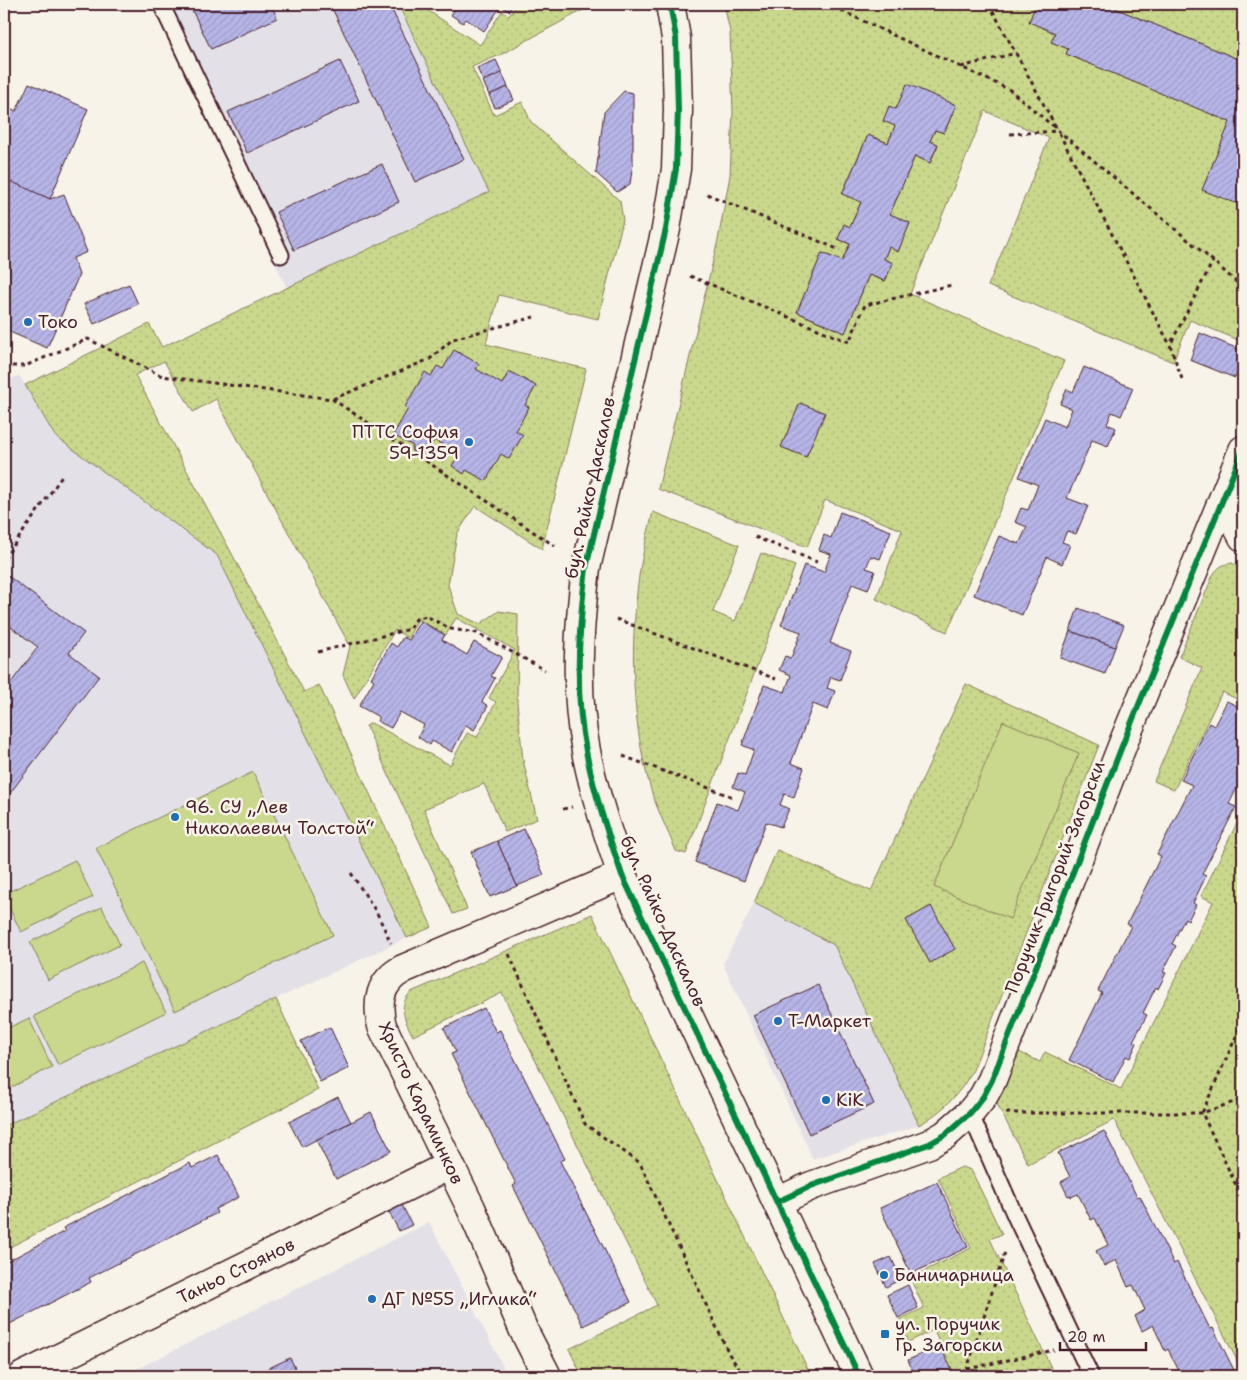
<svg xmlns="http://www.w3.org/2000/svg" width="1247" height="1380" font-family="'Shantell Sans',sans-serif">
  <style>
    .built { fill: #e4e0e8 }
    .grass { fill: url(#grass-dots); stroke: #8a7c5c; fill-rule: evenodd }
    .pitch { fill: #c9d88c; stroke: #8a7c5c }
    .building { fill: url(#building-hatch); stroke: #4a1f2b }
    .lines { fill: none; stroke-linecap: round; stroke-linejoin: round }
    .lane-casing { stroke: #4a1f2b; stroke-width: 19 }
    .street-casing { stroke: #4a1f2b; stroke-width: 31 }
    .secondary-casing { stroke: #4a1f2b; stroke-width: 31 }
    .path { stroke: #4a1f2b; stroke-width: 3; stroke-dasharray: 4 4; stroke-linecap: butt }
    .lane { stroke: #f7f3e8; stroke-width: 15 }
    .street { stroke: #f7f3e8; stroke-width: 28 }
    .secondary { stroke: #f7f3e8; stroke-width: 28 }
    .cycleway-casing { stroke: #f7f3e8; stroke-width: 9 }
    .cycleway { stroke: #00873e; stroke-width: 6 }
    .poi-dot { fill: #1f6fb2; stroke: #f7f3e8; stroke-width: 2 }
    .labels { text-anchor: middle; stroke-width: 5; stroke-linejoin: round; paint-order: stroke }
    .poi-label { font-size: 18px; fill: #4a1f2b; stroke: #f7f3e8; text-anchor: start }
    .street-label { font-size: 18px; fill: #4a1f2b; stroke: #f7f3e8 }
  </style>
  <defs>
    <pattern id="grass-dots" width="8" height="8" patternUnits="userSpaceOnUse" patternTransform="scale(1.25)"><rect width="8" height="8" fill="#c9d88c"/><path d="M2 2h.1M6 6h.1" fill="none" stroke="#aeb979" stroke-width="1.8" stroke-linecap="round"/></pattern>
    <pattern id="building-hatch" width="6" height="6" patternUnits="userSpaceOnUse" patternTransform="scale(1.25)"><rect width="6" height="6" fill="#b6b5e7"/><path d="M-1 1l2-2M0 6l6-6M5 7l2-2" fill="none" stroke="#9e9bc6"/></pattern>
  </defs>
  <rect width="100%" height="100%" fill="#f7f3e8"/>
  <filter id="ink" filterUnits="userSpaceOnUse"><feTurbulence type="fractalNoise" baseFrequency=".02" numOctaves="2"/><feDisplacementMap in="SourceGraphic" scale="10" xChannelSelector="R" yChannelSelector="G"/><feConvolveMatrix kernelMatrix="1 2 1 2 8 2 1 2 1" color-interpolation-filters="sRGB"/></filter>
  <g filter="url(#ink)">
    <g class="built">
      <path d="M151 4H398L489 192 287 288Z"/>
      <path d="M19 375 55 436 217 555 407 938 4 1126V383Z"/>
      <path d="M754 903 834 945 919 1125 813 1159 723 964Z"/>
      <path d="M429 1222 508 1376H123Z"/>
    </g>
    <g class="grass">
      <path d="M398 4H418L480 45 502 11 509 16 517 4H594L500 55 472 67 494 115 522 102 531 122 620 201 623 220 598 319 499 295 486 344 586 369 542 549 475 506 457 534 448 585 458 614 480 624 499 611 518 614 517 702 523 760 537 819 505 832 484 784 424 809 467 909 453 914 366 726 371 723 450 765 467 733 477 737 496 702 489 698 515 650 456 618 446 635 418 619 408 638 395 630 354 699 343 675 350 646 216 399 193 412 164 361 135 375 231 552 304 692 319 685 432 927 407 938 217 555 55 436 25 385 149 324 162 347 489 192Z"/>
      <path d="M724 4H1243V342L1190 320 1173 362 988 286 1049 138 985 111 910 294 1064 361 947 632 876 599 902 530 825 500 807 547 658 489 718 240 730 175 733 111 730 32ZM907 84 956 106 944 133 935 130 930 141 938 145 930 163 915 156 890 214 910 223 898 251 889 247 884 259 893 263 885 281 869 275 844 333 797 312 822 253 842 261 850 244 838 239 844 225 850 227 861 202 842 193 868 135 888 143 895 126 896 109Z"/>
      <path d="M653 512 739 545 713 612 735 621 761 553 795 566 686 854 676 851C667 829 655 806 649 783 631 718 630 643 639 576 642 554 648 533 653 512Z"/>
      <path d="M1232 563 1243 569V702L1222 692 1174 790 1154 781 1202 668 1179 657 1213 575C1218 567 1223 564 1232 563Z"/>
      <path d="M966 684 1099 745 973 1070C959 1095 943 1111 919 1125L834 945 754 903 777 850 871 891Z"/>
      <path d="M1243 811V1372L1114 1120 1028 1164 995 1100 1017 1051 1040 1062 1045 1052 1121 1089 1213 902 1201 896Z"/>
      <path d="M592 914 811 1376H582L569 1349 657 1305 502 993 413 1036C405 1021 397 1006 411 992Z"/>
      <path d="M276 999 318 1090 4 1250V1126Z"/>
      <path d="M962 1167 971 1170 973 1174 1002 1234 990 1239 1055 1376H958L955 1371H953L934 1330 908 1342 898 1320 924 1308 910 1278 971 1248 938 1178Z"/>
    </g>
    <g class="pitch">
      <path d="M1003 721 1079 753 1010 919 934 887Z"/>
      <path d="M253 772 333 935 175 1011 96 848Z"/>
      <path d="M75 860 93 897 21 932 4 897V894Z"/>
      <path d="M102 907 120 945 48 980 30 942Z"/>
      <path d="M142 963 166 1012 58 1065 34 1016Z"/>
      <path d="M29 1018 52 1067 4 1091V1030Z"/>
    </g>
    <g class="building">
      <path d="M189 4H271L277 18 211 49Z"/>
      <path d="M330 4H389L464 159 415 182Z"/>
      <path d="M458 4H514L509 11 501 6 484 31 466 19 463 23 451 15Z"/>
      <path d="M1036 4H1105L1243 61V206L1202 190 1230 122 1066 54 1068 49 1051 42 1055 33 1029 22Z"/>
      <path d="M496 60 502 73 483 81 477 68Z"/>
      <path d="M340 61 359 101 247 153 228 112Z"/>
      <path d="M502 73 508 87 489 95 483 81Z"/>
      <path d="M29 83 88 109 50 199 4 179V110L12 109 16 111Z"/>
      <path d="M907 84 956 105 944 133 935 130 930 141 938 144 930 163 915 156 890 214 910 223 898 252 889 247 884 259 893 263 885 281 869 275 845 333 797 312 822 253 842 261 850 244 838 239 844 224 850 227 861 202 842 194 868 135 888 143 895 126 883 121 889 106 896 109Z"/>
      <path d="M508 87 514 100 495 108 489 95Z"/>
      <path d="M624 91 633 93V163L630 184 617 192 596 173 604 112Z"/>
      <path d="M382 164 399 202 294 250 276 212Z"/>
      <path d="M8 180 50 199 64 194 87 252 73 258 79 275 47 348 5 330 4 327V190Z"/>
      <path d="M129 284 138 304 94 324 84 304Z"/>
      <path d="M1200 333 1243 351V358L1235 378 1190 360Z"/>
      <path d="M454 350 479 364 476 369 502 384 509 371 536 386 525 405 529 407 516 431 523 435 509 459 501 454 486 481 466 470 464 474 452 466 459 454 434 440 425 457 411 450 413 446 393 435 408 409 405 407 425 372 431 376 437 366 443 369Z"/>
      <path d="M1084 367 1133 388 1121 416 1112 412 1107 424 1116 428 1108 446 1092 440 1067 498 1088 506 1076 534 1067 531 1062 542 1070 545 1062 564 1047 557 1022 615 974 595 999 536 1019 544 1027 527 1015 522 1021 508 1028 510 1038 485 1019 477 1045 418 1065 427 1072 409 1060 404 1067 389 1073 392Z"/>
      <path d="M800 403 825 413 806 457 781 447Z"/>
      <path d="M840 512 891 531 880 559 871 556 866 568 875 571 868 590 852 584 830 643 851 651 840 680 831 677 827 688 835 691 828 710 813 704 791 763 804 768 794 797 784 794 780 805 789 809 781 827 766 822 744 881 695 862 717 802 738 810 745 792 733 787 738 773 745 775 754 750 742 745 764 685 785 692 791 675 779 670 785 656 791 658 801 632 781 625 804 565 824 572 831 554 819 550 824 535 831 538Z"/>
      <path d="M4 573 84 633 69 653 99 676 4 801V692L38 647 4 622Z"/>
      <path d="M1078 608 1124 625 1115 647 1070 631Z"/>
      <path d="M420 621 445 635 442 640 467 655 474 642 502 657 491 676 495 678 482 702 488 706 474 730 466 725 452 752 432 741 430 745 418 737 424 725 400 712 391 728 377 721 379 717 359 706 374 680 371 678 391 643 397 647 403 637 409 640Z"/>
      <path d="M1070 631 1115 647 1105 674 1060 658Z"/>
      <path d="M1227 701 1243 709V776L1229 804 1236 807 1202 874 1206 876 1193 903 1196 905 1188 920 1185 918 1172 944 1176 946 1163 972 1166 973 1158 989 1156 987 1143 1013 1147 1015 1133 1041 1137 1043 1130 1058 1126 1056 1113 1082 1069 1060 1102 993 1098 991 1131 926 1127 924 1161 856 1157 854 1192 785 1181 780 1209 723 1214 726Z"/>
      <path d="M524 829 544 875 517 886 497 841Z"/>
      <path d="M497 841 517 886 490 897 471 852Z"/>
      <path d="M931 906 955 949 930 963 906 920Z"/>
      <path d="M818 985 874 1104 809 1134 753 1015Z"/>
      <path d="M484 1008 496 1032 500 1030 530 1089 565 1159 560 1161 631 1302 583 1326 513 1186 516 1184 451 1054 456 1052 444 1028Z"/>
      <path d="M330 1027 349 1068 320 1082 301 1041Z"/>
      <path d="M338 1097 351 1122 302 1147 289 1122Z"/>
      <path d="M371 1112 391 1151 336 1179 316 1140Z"/>
      <path d="M1104 1131 1137 1197 1140 1196 1174 1264 1177 1262 1210 1329 1213 1328 1237 1376H1179L1181 1375 1168 1349 1165 1351 1153 1325 1142 1331 1135 1316 1145 1310 1133 1285 1128 1287 1116 1260 1104 1266 1096 1251 1108 1245 1095 1218 1091 1220 1078 1194 1071 1197 1070 1195 1068 1196 1061 1182 1070 1177 1058 1153Z"/>
      <path d="M218 1155 239 1197 215 1209 217 1213 89 1278 91 1282 4 1327V1263L65 1231 63 1228 190 1163 192 1168Z"/>
      <path d="M937 1182 968 1247 911 1274 880 1208Z"/>
      <path d="M401 1203 412 1225 399 1231 388 1210Z"/>
      <path d="M891 1257 901 1279 886 1287 875 1264Z"/>
      <path d="M908 1285 918 1308 898 1318 887 1295Z"/>
      <path d="M940 1346 953 1372 955 1371 957 1376H915L908 1360Z"/>
      <path d="M290 1358 299 1376H252Z"/>
    </g>
    <g class="lines">
      <g class="lane-casing">
        <g id="lane">
          <path d="M161 4 281 255"/>
          <path d="M970 1113 1016 1218 1091 1376"/>
        </g>
      </g>
      <g class="street-casing">
        <g id="street">
          <path d="M1223 500 1243 537"/>
          <path d="M777 1202 811 1186 929 1144 945 1135 970 1113 983 1097 992 1080 1124 741 1243 450"/>
          <path d="M23 1376 450 1165"/>
          <path d="M547 1376 524 1331 471 1208 382 1026C376 1002 380 981 403 969L622 875"/>
        </g>
      </g>
      <g class="secondary-casing">
        <path id="secondary" d="M670 4 676 38 678 110 676 169 666 229 586 568C579 628 574 691 586 751 594 793 608 834 622 875L859 1376"/>
      </g>
      <g class="path">
        <path d="M827 4 1010 90 1213 261 1243 288"/>
        <path d="M989 4 1056 127"/>
        <path d="M961 67 1016 53"/>
        <path d="M1059 133 1170 345"/>
        <path d="M1010 134 1057 131"/>
        <path d="M707 194 840 250"/>
        <path d="M690 276 849 342 865 305 952 285"/>
        <path d="M4 366H25L88 339 162 376 332 399 555 546"/>
        <path d="M1182 379 1170 345 1213 261"/>
        <path d="M333 399 430 359 453 339 534 317"/>
        <path d="M755 537 817 562"/>
        <path d="M4 559 63 475"/>
        <path d="M616 619 776 679"/>
        <path d="M318 652 410 629 416 619 426 616 451 629 477 633 545 670"/>
        <path d="M623 756 733 797"/>
        <path d="M563 809 572 807"/>
        <path d="M351 873 377 913 391 943"/>
        <path d="M509 954 585 1124 640 1163 729 1354 744 1376"/>
        <path d="M1243 1021 1202 1113 1243 1200"/>
        <path d="M1006 1113H1202L1243 1099"/>
        <path d="M967 1369 1054 1350"/>
        <path d="M960 1376 967 1369 1006 1249"/>
      </g>
      <use href="#lane" class="lane"/>
      <use href="#street" class="street"/>
      <use href="#secondary" class="secondary"/>
      <g class="cycleway-casing">
        <g id="cycleway">
          <path d="M670 4 676 38 678 110 676 169 666 229 586 568C579 628 574 691 586 751 594 793 608 834 622 875L859 1376"/>
          <path d="M777 1202 811 1186 929 1144 945 1135 970 1113 983 1097 992 1080 1124 741 1243 450"/>
        </g>
      </g>
      <use href="#cycleway" class="cycleway"/>
    </g>
  </g>
  <g class="poi-dot">
    <circle cx="28" cy="322" r="5"/>
    <circle cx="469" cy="442" r="5"/>
    <circle cx="175" cy="817" r="5"/>
    <circle cx="778" cy="1021" r="5"/>
    <circle cx="826" cy="1100" r="5"/>
    <circle cx="884" cy="1275" r="5"/>
    <circle cx="372" cy="1299" r="5"/>
    <rect x="880" y="1329" width="10" height="10" rx="2.5"/>
  </g>
  <g class="labels">
    <g class="poi-label">
      <text x="38" y="328">Токо</text>
      <text x="459" y="438" text-anchor="end">ПТТС София<tspan x="459" dy="21">59-1359</tspan></text>
      <text x="185" y="813">96. СУ „Лев<tspan x="185" dy="21">Николаевич Толстой“</tspan></text>
      <text x="788" y="1027">Т-Маркет</text>
      <text x="836" y="1106">KiK</text>
      <text x="894" y="1281">Баничарница</text>
      <text x="382" y="1305">ДГ №55 „Иглика“</text>
      <text x="895" y="1330">ул. Поручик<tspan x="895" dy="21">Гр. Загорски</tspan></text>
    </g>
    <g class="street-label">
      <text transform="translate(590 488) rotate(-78)" y="6">бул. Райко Даскалов</text>
      <text transform="translate(1055 877) rotate(-69)" y="6">Поручик Григорий Загорски</text>
      <text transform="translate(663 921) rotate(66)" y="6">бул. Райко Даскалов</text>
      <text transform="translate(421 1103) rotate(65)" y="6">Христо Караминков</text>
      <text transform="translate(236 1271) rotate(-26)" y="6">Таньо Стоянов</text>
    </g>
  </g>
  <rect width="1247" height="1380" fill="none" stroke="#f7f3e8" stroke-width="20"/>
  <rect x="10" y="10" width="1227" height="1360" fill="none" stroke="#4a1f2b" stroke-width="2" filter="url(#ink)"/>
  <path d="M1060 1342v8h86v-8" fill="none" stroke="#4a1f2b" stroke-width="2.5"/>
  <text x="1067" y="1342" font-size="15" fill="#4a1f2b" stroke="#f7f3e8" stroke-width="4" paint-order="stroke">20 m</text>
</svg>
